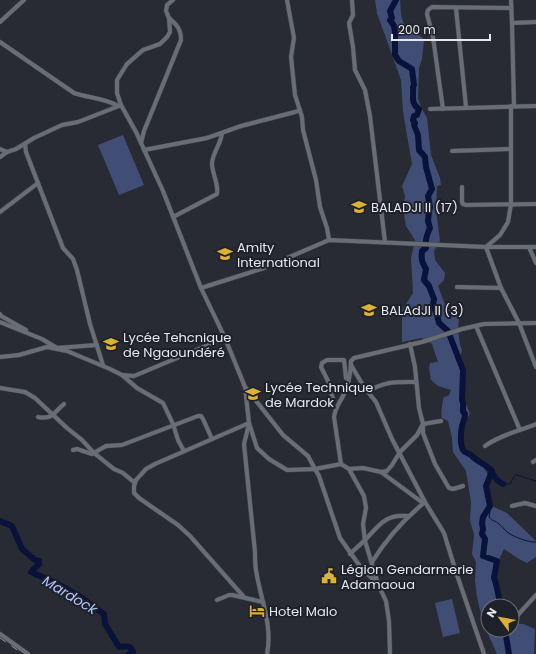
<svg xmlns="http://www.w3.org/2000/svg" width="536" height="654" font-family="Poppins,sans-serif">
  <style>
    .green { fill: #404e75 }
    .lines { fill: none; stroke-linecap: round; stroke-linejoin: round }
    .stream { stroke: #091339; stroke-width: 1 }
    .river { stroke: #091339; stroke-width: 6 }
    .minor-casing { stroke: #44464d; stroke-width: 5 }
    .minor { stroke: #696d76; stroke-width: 4 }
    .rail { stroke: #95989f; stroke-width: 1; stroke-dasharray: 7 7; stroke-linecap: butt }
    .labels { text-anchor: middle; stroke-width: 4; stroke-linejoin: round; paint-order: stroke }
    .poi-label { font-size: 13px; fill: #e6e8ee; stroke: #1e2129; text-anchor: start }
    .water-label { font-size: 14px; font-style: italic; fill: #afc5fe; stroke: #1e2129 }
  </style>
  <rect width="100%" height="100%" fill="#282b33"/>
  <g class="green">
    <path d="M375 0H400C401 5 400 8 401 13 401 18 406 30 410 32 416 35 420 34 424 40L422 59 419 68 418 99 423 111 427 118 431 155 440 178 441 185 437 186 436 210 440 241 434 251 435 260 445 273 444 280 438 286 446 307 455 312 459 318 458 331 460 344 462 350 459 360 465 370 464 399 470 414 463 425 459 442C468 453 488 467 490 481 490 484 488 488 488 491 488 496 491 501 492 506L507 513 536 541V557L527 563 519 559 504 549 491 577 497 586V606H488V630H512V623L523 624 535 629 534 654H497L483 623 477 597 475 581 476 562 472 554 474 535 470 520 471 502 466 471 453 452 452 438 448 421 442 418C440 411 443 405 443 398L449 395 451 390 438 386 431 380 429 368 430 363 438 362 432 344 422 338 402 342V310L413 293 411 258 415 240 406 226 403 209 405 196 402 186 412 164 403 112 401 80 377 13Z"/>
    <path d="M123 135 144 185 119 195 98 145Z"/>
    <path d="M452 599 460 633 443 637 435 603Z"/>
  </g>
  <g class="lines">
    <g class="stream">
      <path d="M503 484H510L515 475H517L536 481"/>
      <path d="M489 507 490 511 489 517C493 522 495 520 499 524 502 526 504 529 506 531 511 536 529 543 536 542"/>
    </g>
    <g class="river">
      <path d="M396 0 390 11 392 18 390 20 394 26 395 32V55L399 61 412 69 414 85 413 87C414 96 410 103 419 109L417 115 414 116 413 120 415 123 414 125 418 135 419 150 425 157 426 167 432 189 428 196 430 207 429 211 428 221 430 228C427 234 425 241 426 248L422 251C421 260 422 262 426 269L424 280 429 286 434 299 433 305 437 315 439 323 448 331 463 370 462 400C464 404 463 405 463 409 462 412 464 412 465 414 465 419 463 422 462 426 461 432 460 444 463 450 465 453 468 453 471 455 477 462 486 464 492 471L486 486 490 506 483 517 482 523 483 529 482 534 485 539 483 556 497 561 494 578C496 582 500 602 500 606"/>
      <path d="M492 473 498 481 503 484"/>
      <path d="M0 521 12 526 22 549 35 560 39 561V564L31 572 58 584 79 596 101 612 104 614 105 624 119 647C124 647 131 644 133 652L129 654"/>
      <path d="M505 630 509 654"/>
    </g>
    <g class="minor-casing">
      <g id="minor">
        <path d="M173 0 167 5 166 11 169 18 170 32 167 37 160 44 143 50 127 64 117 80V93L121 105 136 132 163 191 201 288 225 338 245 387 249 423 257 448 269 459 287 470 315 469 319 476 340 538 362 569 378 584 386 601 389 621 390 654"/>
        <path d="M287 0 294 38 291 57 295 95 302 117 303 130 316 180 320 207 327 228 329 240"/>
        <path d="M352 0 353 15 349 23 353 47 355 70 365 90 370 116 385 242"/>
        <path d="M511 0 512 23"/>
        <path d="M456 8 466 107"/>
        <path d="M0 22 24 0"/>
        <path d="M0 42 74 93C88 98 105 98 118 106"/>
        <path d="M511 106V204L508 222 500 235 486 247 501 288 519 323 536 367"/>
        <path d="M514 106 512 23 536 22"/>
        <path d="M430 109 536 106"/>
        <path d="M443 109 433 37 427 14 428 10 432 7 511 8"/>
        <path d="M141 143 144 131 181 40C181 29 177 25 169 18"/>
        <path d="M25 144 26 152 63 248 73 259 77 270 90 324 103 365"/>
        <path d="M0 149 7 152 16 149 34 138 62 125 78 122 119 106"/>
        <path d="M144 150 207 138 241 126 295 112 300 110"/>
        <path d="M452 151 511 149"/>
        <path d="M0 157 7 152"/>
        <path d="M462 187V202L463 204 466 205 536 204"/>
        <path d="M0 212 38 183"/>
        <path d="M173 217 217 194C219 184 212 174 212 163 213 152 221 144 222 133"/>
        <path d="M529 247 536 263"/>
        <path d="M457 287 501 288"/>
        <path d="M201 288 264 268 329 240 486 247H536"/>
        <path d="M0 314 1 316 26 330"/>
        <path d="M0 322 42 339 57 348 97 345"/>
        <path d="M476 326 520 430"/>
        <path d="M410 344 415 367 419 408 423 424V433L435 464 449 488 453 489 463 486"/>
        <path d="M0 357 19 355 47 347 67 351 110 369 122 375 137 388 163 403 173 424 178 440 184 451"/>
        <path d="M351 365 364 387 376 402 392 439 425 502 444 533 456 572 484 654"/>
        <path d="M122 375 134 376 225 338"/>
        <path d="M0 388 25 392 35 398 67 428 82 440 94 453 114 469 123 473 135 483"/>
        <path d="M246 388 283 435 308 456 315 469 341 464 349 469 363 468 381 472 387 471 392 465 400 452 417 435 423 424 441 421"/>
        <path d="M368 391C387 381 395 382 416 382"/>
        <path d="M333 399 328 381 321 367 322 363 327 360H344L346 378"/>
        <path d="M38 417C53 420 54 412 64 404"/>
        <path d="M249 424 244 444 255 552C255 558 255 564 256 570 260 598 273 625 267 654"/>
        <path d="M485 446C500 435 519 431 536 424"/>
        <path d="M73 450 77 449 92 454 106 446 122 445 198 416H201L203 419 212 439"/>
        <path d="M533 462 536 460"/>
        <path d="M341 464 334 417C335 408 339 404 343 396 348 387 351 372 351 361L354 358 422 342 462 329 484 324 536 323"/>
        <path d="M349 469 364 496 366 508 363 524 365 541 378 584"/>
        <path d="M381 472 423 503"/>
        <path d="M512 506 525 503 536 506"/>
        <path d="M350 554C355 549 361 544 366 539 380 524 386 514 408 516"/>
        <path d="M372 562C387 538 403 520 425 502"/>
        <path d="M244 597 190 536 178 525 139 498 134 493V486L136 480 146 469 155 464 249 423"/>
        <path d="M217 600 229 595H232L263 602"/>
        <path d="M516 617 536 595"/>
        <path d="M0 634 28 654"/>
      </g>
    </g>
    <use href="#minor" class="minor"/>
    <path class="rail" d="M0 638 23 654"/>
  </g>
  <defs>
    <g id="school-bare" transform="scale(1.2)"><path d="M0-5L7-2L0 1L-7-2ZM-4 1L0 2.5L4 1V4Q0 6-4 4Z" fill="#ddb133" stroke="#1e2129" stroke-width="2.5" paint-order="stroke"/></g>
    <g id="civic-bare" transform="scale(1.2)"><path d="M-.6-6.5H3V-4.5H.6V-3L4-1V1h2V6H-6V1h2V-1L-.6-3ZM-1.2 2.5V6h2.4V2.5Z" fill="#ddb133" stroke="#1e2129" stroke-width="2.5" paint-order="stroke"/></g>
    <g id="hotel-bare" transform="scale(1.2)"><path d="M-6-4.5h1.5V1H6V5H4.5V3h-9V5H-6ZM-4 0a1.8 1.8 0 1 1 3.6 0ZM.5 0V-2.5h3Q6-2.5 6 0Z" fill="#ddb133" stroke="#1e2129" stroke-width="2.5" paint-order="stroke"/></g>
  </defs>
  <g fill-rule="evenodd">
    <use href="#school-bare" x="359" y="207"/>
    <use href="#school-bare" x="225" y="254"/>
    <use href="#school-bare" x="369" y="310"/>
    <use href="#school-bare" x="111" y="344"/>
    <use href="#school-bare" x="253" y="394"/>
    <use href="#civic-bare" x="329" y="576"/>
    <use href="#hotel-bare" x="257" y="611"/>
  </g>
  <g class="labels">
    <g class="poi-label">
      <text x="371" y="212">BALADJI II (17)</text>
      <text x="237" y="252">Amity<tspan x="237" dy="15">International</tspan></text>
      <text x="381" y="315">BALAdJI II (3)</text>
      <text x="123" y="342">Lycée Tehcnique<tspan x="123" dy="15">de Ngaoundéré</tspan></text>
      <text x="265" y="392">Lycée Technique<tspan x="265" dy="15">de Mardok</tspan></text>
      <text x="341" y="574">Légion Gendarmerie<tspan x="341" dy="15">Adamaoua</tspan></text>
      <text x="269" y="616">Hotel Malo</text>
    </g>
    <g class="water-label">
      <text transform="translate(70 595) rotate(31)" y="5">Mardock</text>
    </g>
  </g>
  <g transform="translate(500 618) rotate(302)"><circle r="19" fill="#1e2129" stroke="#6e7178"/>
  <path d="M0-3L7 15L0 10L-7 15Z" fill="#ddb133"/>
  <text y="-6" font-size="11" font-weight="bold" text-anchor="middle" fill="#e6e8ee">N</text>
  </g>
  <path d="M392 34v6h98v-6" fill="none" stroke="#e6e8ee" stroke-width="2"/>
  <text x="398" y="34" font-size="12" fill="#e6e8ee" stroke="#1e2129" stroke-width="3" paint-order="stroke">200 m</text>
</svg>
